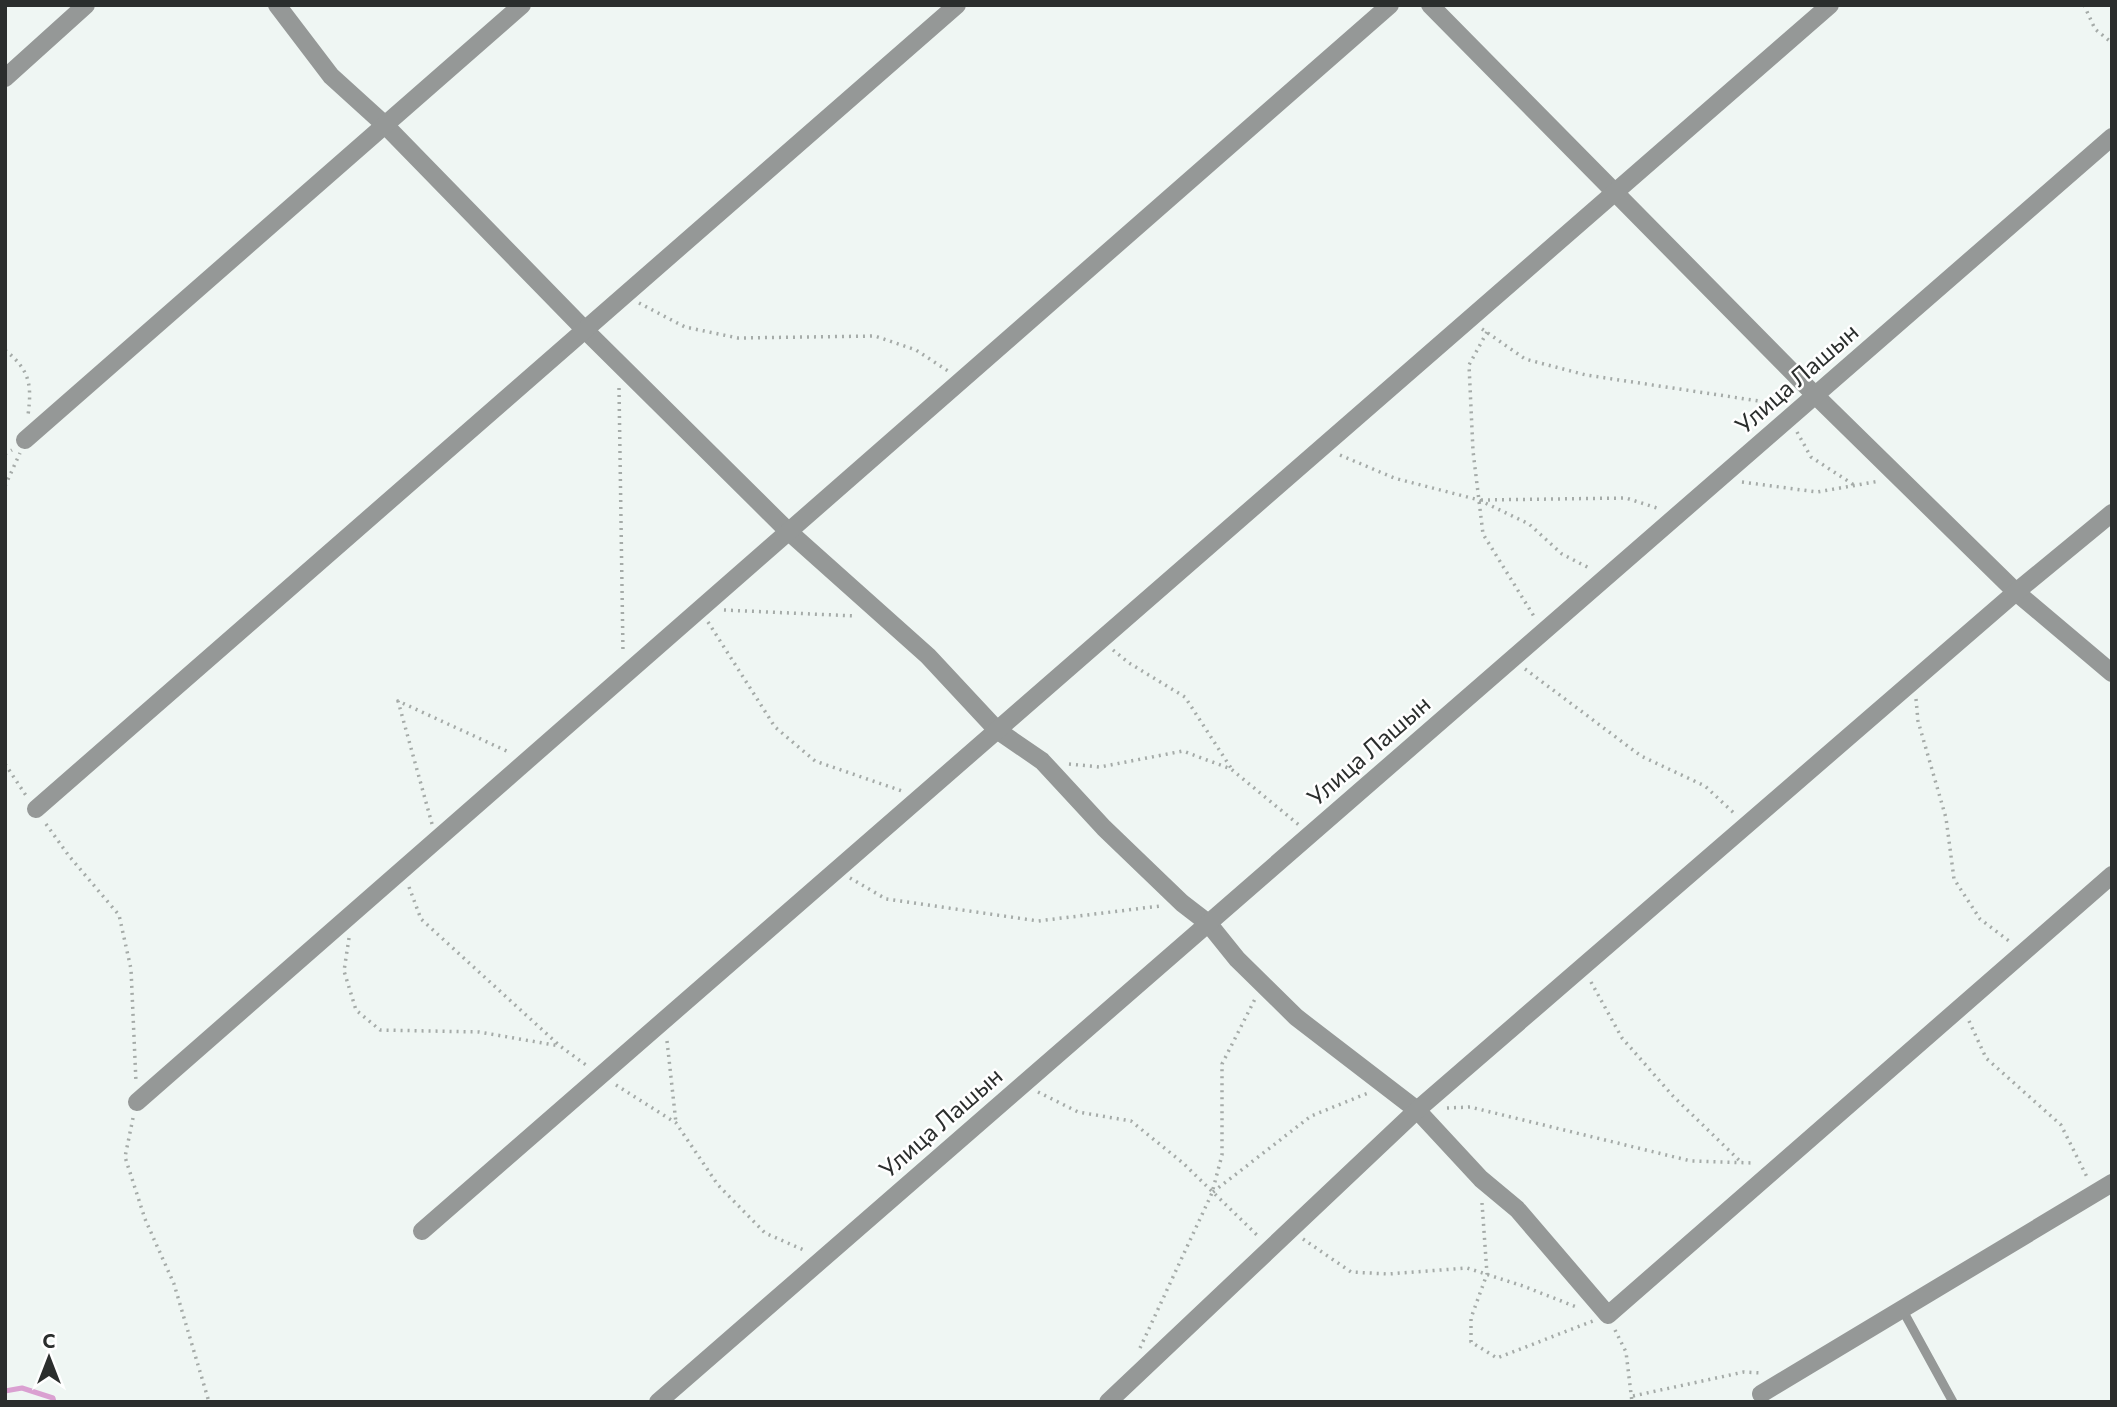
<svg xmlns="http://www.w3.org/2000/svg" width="2117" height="1407" font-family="Commissioner,sans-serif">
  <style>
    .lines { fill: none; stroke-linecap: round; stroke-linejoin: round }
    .stream { stroke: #daa0d1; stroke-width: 5 }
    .path { stroke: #a5aba8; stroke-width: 3.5; stroke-dasharray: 2 5; stroke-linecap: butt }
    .lane { stroke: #959897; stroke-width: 9 }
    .street { stroke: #959897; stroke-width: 18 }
    .labels { text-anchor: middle; stroke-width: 5; stroke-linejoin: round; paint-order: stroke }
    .street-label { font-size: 24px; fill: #2b2e2d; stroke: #fff }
  </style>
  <rect width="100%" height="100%" fill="#eff6f3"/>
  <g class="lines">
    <path class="stream" d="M5 1391 22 1388 53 1398 54 1402"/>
    <g class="path">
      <path d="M2084 5 2095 29 2112 43"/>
      <path d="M639 303 685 327 738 338 875 336 916 350 948 371"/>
      <path d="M1482 329 1525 359 1586 375 1779 404"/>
      <path d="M1487 332 1469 365 1473 451 1483 534 1535 618"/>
      <path d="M5 350C30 370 32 385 28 415"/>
      <path d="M619 388 623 653"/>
      <path d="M1797 432 1811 457 1854 485"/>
      <path d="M5 454 12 450"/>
      <path d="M1340 455 1394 478 1479 500 1529 524 1562 554 1591 569"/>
      <path d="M1742 482 1817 492 1880 481"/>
      <path d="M5 486 20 453"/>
      <path d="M1481 500 1626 498 1660 509"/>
      <path d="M724 610 856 616"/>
      <path d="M708 622 775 727 815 761 902 791"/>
      <path d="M1113 650 1129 663 1185 697 1231 768"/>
      <path d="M1525 669 1641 756 1705 786 1736 815"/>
      <path d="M1916 699 1918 721 1946 818 1954 879 1980 919 2009 941"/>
      <path d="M5 764 27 797"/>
      <path d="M1069 764 1100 767 1183 751 1231 769 1299 825"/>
      <path d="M46 824 69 856 119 915 131 969 136 1082"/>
      <path d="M432 824 398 701 511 753"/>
      <path d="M850 878 886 899 1038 921 1160 906"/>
      <path d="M409 887 421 919 560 1046 586 1065"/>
      <path d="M349 938 344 971 356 1010 380 1030 479 1032 560 1046"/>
      <path d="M1591 982 1622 1038 1673 1096 1742 1163"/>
      <path d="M1969 1021 1986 1058 2061 1125 2088 1179"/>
      <path d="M667 1041 676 1123"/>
      <path d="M616 1085 676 1123 718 1185 765 1233 806 1251"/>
      <path d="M1038 1092 1078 1112 1131 1121 1183 1163 1259 1237"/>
      <path d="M1447 1108 1470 1107 1691 1161 1754 1163"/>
      <path d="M133 1118 125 1157 145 1219 174 1284 209 1402"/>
      <path d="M1213 1192 1311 1116 1368 1093"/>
      <path d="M1482 1203 1487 1274 1471 1318V1342L1497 1358 1593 1321"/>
      <path d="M1303 1239 1351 1272 1388 1274 1467 1268 1523 1286 1579 1308"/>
      <path d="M1615 1330 1626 1352 1632 1402"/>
      <path d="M1140 1348 1212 1193 1222 1155V1064L1255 999"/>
      <path d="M1633 1396 1744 1372 1761 1373"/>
    </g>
    <path class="lane" d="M1902 1309 1953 1402"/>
    <g class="street">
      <path d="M277 5 331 76 385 125 585 330 788 531 928 656 997 730 1042 761 1104 828 1182 903 1208 923 1237 959 1296 1017 1417 1110 1481 1179 1517 1209 1608 1315 2112 875"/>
      <path d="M1430 5 1815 395 2016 592 2112 673"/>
      <path d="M5 78 86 5"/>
      <path d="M25 440 522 5"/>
      <path d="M36 809 957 5"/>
      <path d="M137 1102 1390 5"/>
      <path d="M422 1231 1830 5"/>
      <path d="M1761 1394 2112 1183"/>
      <path d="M658 1402 2112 137"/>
      <path d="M1108 1402 1417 1110 2016 592 2112 513"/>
    </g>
  </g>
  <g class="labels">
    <g class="street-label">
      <text transform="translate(1797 379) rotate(-41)" y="8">Улица Лашын</text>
      <text transform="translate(1369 751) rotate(-41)" y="8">Улица Лашын</text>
      <text transform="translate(941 1123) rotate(-41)" y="8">Улица Лашын</text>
    </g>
  </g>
  <rect width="2117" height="1407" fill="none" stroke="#2b2e2d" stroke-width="14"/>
  <g transform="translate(49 1358)" stroke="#ffffff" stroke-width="5" paint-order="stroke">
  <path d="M0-5L12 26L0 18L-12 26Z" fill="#2b2e2d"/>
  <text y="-10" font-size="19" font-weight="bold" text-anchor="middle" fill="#2b2e2d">С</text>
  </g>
</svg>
